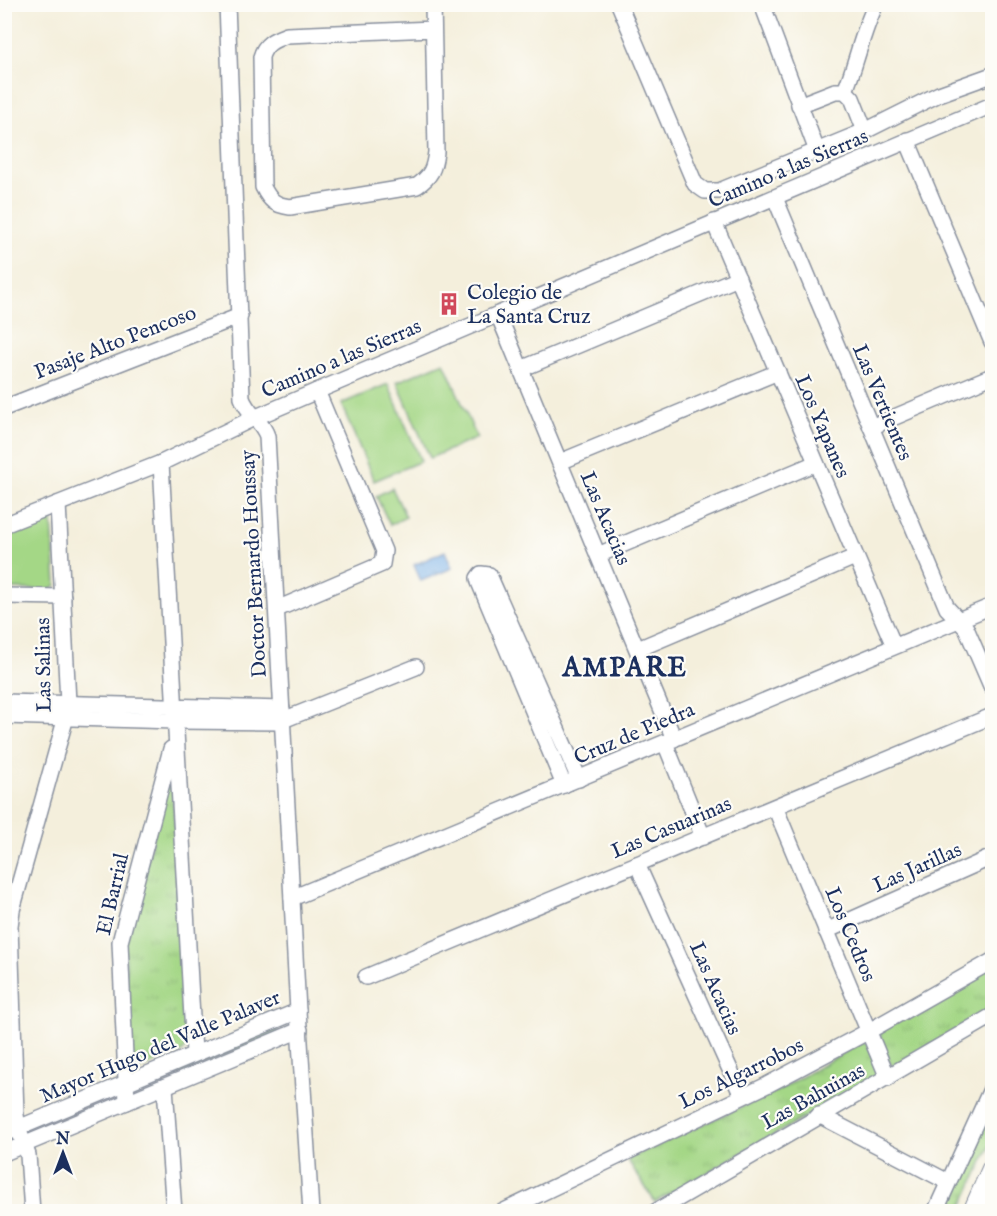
<svg xmlns="http://www.w3.org/2000/svg" width="997" height="1216" font-family="'IM FELL English',serif">
  <style>
    .grass { fill: url(#grass-tufts); stroke: #608372; stroke-width: 1.5 }
    .park { fill: #a4d786; stroke: #608372; stroke-width: 1.5 }
    .water { fill: url(#water-ripples); stroke: #4a70a3; stroke-width: 1.5 }
    .lines { fill: none; stroke-linecap: round; stroke-linejoin: round }
    .minor-casing { stroke: #888f9d; stroke-width: 18 }
    .major-casing { stroke: #888f9d; stroke-width: 22 }
    .minor { stroke: #fff; stroke-width: 15 }
    .major { stroke: #fff; stroke-width: 20 }
    .labels { text-anchor: middle; stroke-width: 4.5; stroke-linejoin: round; paint-order: stroke }
    .street-label { font-size: 21px; fill: #1b2f5e; stroke: #fdfcf7 }
    .poi-label { font-size: 21px; fill: #1b2f5e; stroke: #fdfcf7; text-anchor: start }
    .district-label { font-size: 27px; font-weight: bold; letter-spacing: 1.5px; fill: #1b2f5e; stroke: #fdfcf7 }
  </style>
  <defs>
    <pattern id="grass-tufts" width="24" height="20" patternUnits="userSpaceOnUse" patternTransform="scale(1.5)"><rect width="24" height="20" fill="#a4d786"/><path d="M3 7l-1-3M5 7V3M7 7l1-3M15 17l-1-3M17 17v-4M19 17l1-3" fill="none" stroke="#8db976"/></pattern>
    <pattern id="water-ripples" width="26" height="14" patternUnits="userSpaceOnUse" patternTransform="scale(1.5)"><rect width="26" height="14" fill="#79b0e8"/><path d="M2 4q2-2 4 0t4 0M15 11q2-2 4 0t4 0" fill="none" stroke="#6290bf"/></pattern>
  </defs>
  <rect width="100%" height="100%" fill="#fdfcf7"/>
  <filter id="ink" filterUnits="userSpaceOnUse"><feTurbulence type="fractalNoise" baseFrequency=".0167" numOctaves="2"/><feDisplacementMap in="SourceGraphic" scale="12" xChannelSelector="R" yChannelSelector="G"/><feConvolveMatrix kernelMatrix="1 2 1 2 8 2 1 2 1" color-interpolation-filters="sRGB"/></filter>
  <filter id="wash" filterUnits="userSpaceOnUse"><feTurbulence type="fractalNoise" baseFrequency=".008" numOctaves="4" result="noise"/><feDisplacementMap in="SourceGraphic" scale="24" xChannelSelector="R" yChannelSelector="G"/><feGaussianBlur stdDeviation="1.35" result="paint"/><feColorMatrix in="noise" values="0 0 0 0 0 0 0 0 0 0 0 0 0 0 0 0 0 1.4 0 .05"/><feComposite in="paint" operator="in"/></filter>
  <g filter="url(#wash)">
    <rect width="100%" height="100%" fill="#f4efdc"/>
    <g class="grass">
      <path d="M172 780 187 1046 182 1052 136 1071 130 1067 125 947 167 782Z"/>
      <path d="M992 964V1010L896 1066 890 1064 880 1034 883 1028Z"/>
      <path d="M275 1026 278 1033 134 1094 132 1087Z"/>
      <path d="M866 1042 880 1070 878 1076 873 1079 655 1202 627 1159 781 1089 860 1043Z"/>
      <path d="M992 1102V1142L960 1211 944 1212Z"/>
    </g>
    <g class="park">
      <path d="M444 362 477 438 430 458 397 382Z"/>
      <path d="M388 384 421 461 374 481 341 404Z"/>
      <path d="M392 488 406 517 390 525 376 496Z"/>
      <path d="M47 516 52 522 56 585 50 590 5 589V530Z"/>
    </g>
    <path class="water" d="M445 551 452 568 421 581 414 565Z"/>
  </g>
  <g filter="url(#ink)">
    <g class="lines">
      <g class="minor-casing">
        <g id="minor">
          <path d="M227 4 242 398C247 413 262 421 267 436L298 1011 311 1212"/>
          <path d="M619 4 695 184 705 191H719L865 131 939 94 992 75"/>
          <path d="M762 4 817 151"/>
          <path d="M433 29 287 35C274 40 265 43 261 57L263 187C270 201 275 205 290 207L417 186C431 176 434 169 436 152L433 4"/>
          <path d="M845 91C857 62 862 32 876 4"/>
          <path d="M799 105 835 91H845L852 98 865 131"/>
          <path d="M907 140 992 342"/>
          <path d="M775 198 947 608 966 628 992 688"/>
          <path d="M714 222 894 646"/>
          <path d="M498 314 674 739"/>
          <path d="M521 369 738 278"/>
          <path d="M4 408 240 316"/>
          <path d="M871 427 992 376"/>
          <path d="M560 462 778 372"/>
          <path d="M161 463 194 1053"/>
          <path d="M4 525 161 463 254 418 317 391 992 105"/>
          <path d="M598 555 816 463"/>
          <path d="M4 596 63 597"/>
          <path d="M277 609 382 564 384 551 317 391"/>
          <path d="M638 649 855 557"/>
          <path d="M4 702 282 709"/>
          <path d="M4 716 175 721 283 722"/>
          <path d="M283 720 416 667"/>
          <path d="M665 743 703 837"/>
          <path d="M564 785 479 582 478 578 481 574 489 575 579 779"/>
          <path d="M775 807 888 1078"/>
          <path d="M637 864 742 1096"/>
          <path d="M292 898 992 606"/>
          <path d="M826 931 992 857"/>
          <path d="M366 977 992 716"/>
          <path d="M165 1087 174 1212"/>
          <path d="M127 1102 120 942 171 749"/>
          <path d="M819 1115 948 1182"/>
          <path d="M4 1134 298 1011"/>
          <path d="M4 1153 300 1030"/>
          <path d="M32 1212 28 1155 18 1128 16 1115 10 926 12 910 66 717 68 703 58 504"/>
          <path d="M502 1212 767 1085 869 1031 992 961"/>
          <path d="M655 1212 992 1016"/>
          <path d="M935 1212 992 1087"/>
        </g>
      </g>
      <g class="major-casing">
        <path id="major" d="M973 1212 992 1169"/>
      </g>
      <use href="#minor" class="minor"/>
      <use href="#major" class="major"/>
    </g>
  </g>
  <defs>
    <g id="building-bare" transform="scale(1.8)"><path d="M-4-6H4V6H1V3H-1V6H-4ZM-2.5-4.3h1.7v1.8h-1.7ZM.8-4.3h1.7v1.8H.8ZM-2.5-1h1.7V.8h-1.7ZM.8-1h1.7V.8H.8Z" fill="#d1495b" stroke="#fdfcf7" stroke-width="2.5" paint-order="stroke"/></g>
  </defs>
  <g fill-rule="evenodd">
    <use href="#building-bare" x="449" y="304"/>
  </g>
  <g class="labels">
    <g class="street-label">
      <text transform="translate(788 168) rotate(-23)" y="7">Camino a las Sierras</text>
      <text transform="translate(115 342) rotate(-21)" y="7">Pasaje Alto Pencoso</text>
      <text transform="translate(341 358) rotate(-23)" y="7">Camino a las Sierras</text>
      <text transform="translate(883 402) rotate(67)" y="7">Las Vertientes</text>
      <text transform="translate(823 426) rotate(67)" y="7">Los Yapanes</text>
      <text transform="translate(606 518) rotate(67)" y="7">Las Acacias</text>
      <text transform="translate(253 564) rotate(-93)" y="7">Doctor Bernardo Houssay</text>
      <text transform="translate(43 665) rotate(-91)" y="7">Las Salinas</text>
      <text transform="translate(634 733) rotate(-23)" y="7">Cruz de Piedra</text>
      <text transform="translate(671 827) rotate(-23)" y="7">Las Casuarinas</text>
      <text transform="translate(917 867) rotate(-24)" y="7">Las Jarillas</text>
      <text transform="translate(112 894) rotate(-77)" y="7">El Barrial</text>
      <text transform="translate(851 934) rotate(67)" y="7">Los Cedros</text>
      <text transform="translate(716 988) rotate(66)" y="7">Las Acacias</text>
      <text transform="translate(160 1046) rotate(-23)" y="7">Mayor Hugo del Valle Palaver</text>
      <text transform="translate(741 1073) rotate(-26)" y="7">Los Algarrobos</text>
      <text transform="translate(813 1096) rotate(-29)" y="7">Las Bahuinas</text>
    </g>
    <g class="poi-label">
      <text x="467" y="299">Colegio de<tspan x="467" dy="24">La Santa Cruz</tspan></text>
    </g>
    <g class="district-label">
      <text x="625" y="676">AMPARE</text>
    </g>
  </g>
  <rect width="997" height="1216" fill="none" stroke="#fdfcf7" stroke-width="24"/>
  <g transform="translate(63 1153)" stroke="#fdfcf7" stroke-width="4.5" paint-order="stroke">
  <path d="M0-4.5L10 22L0 15L-10 22Z" fill="#1b2f5e"/>
  <text y="-9" font-size="16" font-weight="bold" text-anchor="middle" fill="#1b2f5e">N</text>
  </g>
</svg>
